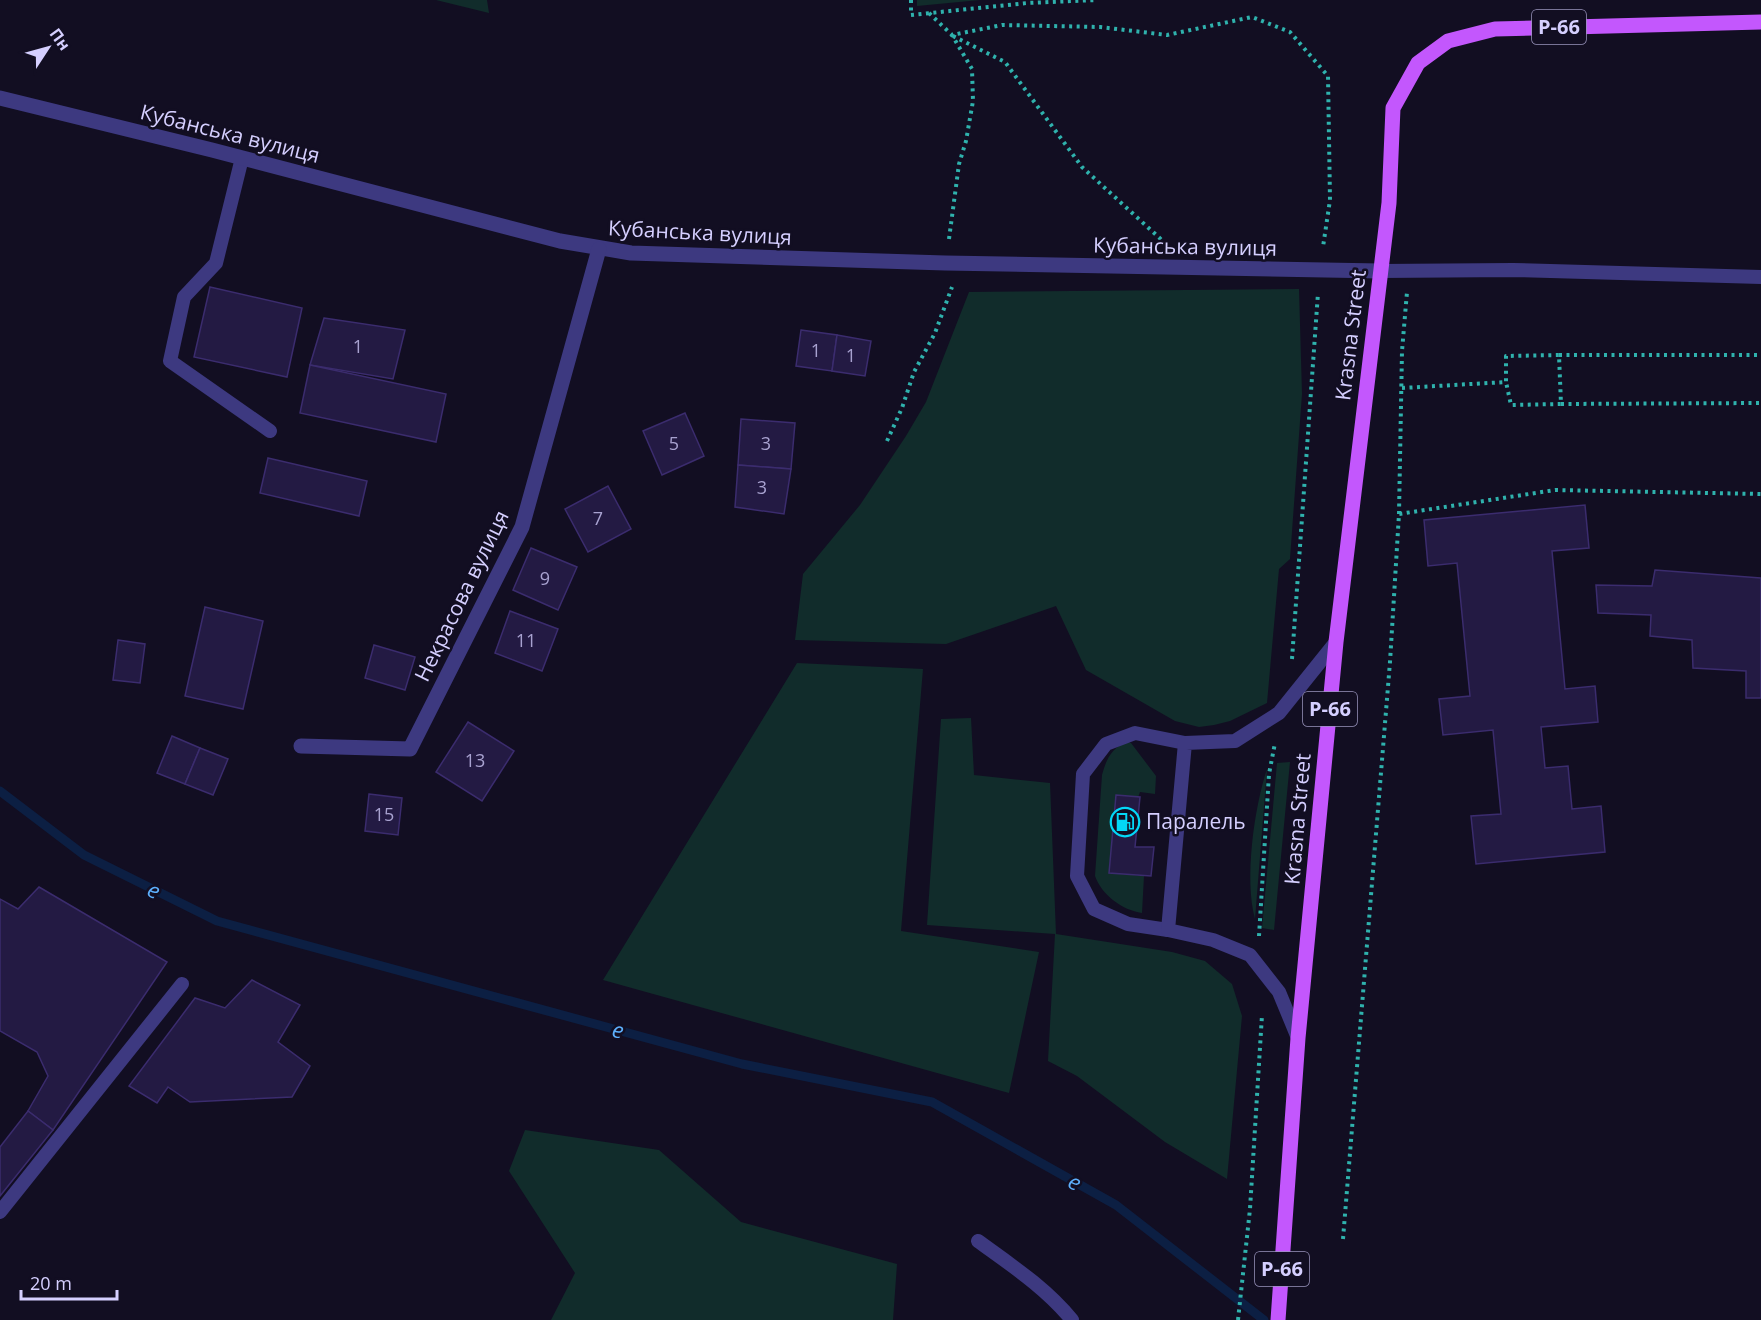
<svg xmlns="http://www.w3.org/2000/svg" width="1761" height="1320" font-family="'Open Sans',sans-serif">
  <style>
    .green { fill: #112c2b }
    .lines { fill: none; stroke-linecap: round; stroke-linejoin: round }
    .stream { stroke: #0c1f43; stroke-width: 9 }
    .building { fill: #231a43; stroke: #3b2c6e; stroke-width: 1.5 }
    .path { stroke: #2fb2ad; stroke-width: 4; stroke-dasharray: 3 4.5; stroke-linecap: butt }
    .service { stroke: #3d3980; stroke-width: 14 }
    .minor { stroke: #3d3980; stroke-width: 15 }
    .primary { stroke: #c357fd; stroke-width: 15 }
    .labels { text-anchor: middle; stroke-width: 5; stroke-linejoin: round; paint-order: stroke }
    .number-label { font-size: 18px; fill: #a8a2d0 }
    .shield { fill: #120e22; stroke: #9a95bd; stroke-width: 1.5 }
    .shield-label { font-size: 20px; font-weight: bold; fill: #d5cfff }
    .street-label { font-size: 21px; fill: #d5cfff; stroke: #120e22 }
    .poi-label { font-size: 21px; fill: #d5cfff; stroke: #120e22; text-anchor: start }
    .water-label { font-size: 22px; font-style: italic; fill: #5eb0fd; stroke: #120e22 }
  </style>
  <rect width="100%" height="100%" fill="#120e22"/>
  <g class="green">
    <path d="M436 0H487L489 13Z"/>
    <path d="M917 0H980L917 6Z"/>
    <path d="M1299 289 1302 394 1290 559 1279 569 1267 703 1230 721 1214 725 1199 727 1175 721 1086 670 1056 606 946 644 795 640 803 574 860 505 906 436 926 402 969 292Z"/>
    <path d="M797 663 923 669 901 931 1039 952 1009 1093 603 980Z"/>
    <path d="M971 718 974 775 1050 783 1056 934 1172 952 1205 961 1232 984 1242 1016 1227 1179 1165 1142 1077 1076 1048 1061 1055 934 927 925 941 719Z"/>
    <path d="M1127 742 1131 743 1156 776 1155 794 1140 792 1110 873 1144 876 1142 913C1122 910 1102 895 1095 876L1102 775C1106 760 1111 748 1127 742Z"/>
    <path d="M1290 762 1274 930 1262 928 1277 763Z"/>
    <path d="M1267 769 1255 919C1244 880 1254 808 1267 769Z"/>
    <path d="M525 1130 659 1150 741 1222 897 1264 893 1320H551L575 1273 509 1171Z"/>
  </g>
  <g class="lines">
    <path class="stream" d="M0 791 84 855 217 921 742 1064 932 1102 1116 1205 1264 1320"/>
  </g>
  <g class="building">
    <path d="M210 287 302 308 287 377 194 357Z"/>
    <path d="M324 318 405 330 393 379 310 365Z"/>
    <path d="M801 330 837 335 832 371 796 366Z"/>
    <path d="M837 335 871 341 865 376 832 371Z"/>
    <path d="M310 365 446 394 436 442 300 413Z"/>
    <path d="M685 413 704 456 662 475 643 431Z"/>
    <path d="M741 419 795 423 791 469 738 465Z"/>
    <path d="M268 458 367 481 359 516 260 493Z"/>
    <path d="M738 465 791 469 784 514 735 507Z"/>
    <path d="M608 486 631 529 588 552 565 509Z"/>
    <path d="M1585 505 1589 548 1552 551 1565 689 1595 686 1598 722 1541 727 1545 768 1568 766 1572 809 1601 806 1605 852 1476 864 1471 816 1501 814 1493 730 1443 735 1439 699 1470 696 1457 563 1428 566 1424 520Z"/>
    <path d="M531 548 577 567 558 610 513 590Z"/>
    <path d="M1655 570 1761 578V698H1746V671L1693 668 1692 640 1650 636 1651 615 1598 613 1596 585 1652 586Z"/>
    <path d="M205 607 263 621 243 709 185 696Z"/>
    <path d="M510 611 558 629 542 671 495 653Z"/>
    <path d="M118 640 145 644 140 683 113 680Z"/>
    <path d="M374 645 415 657 405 690 365 678Z"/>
    <path d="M468 722 514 751 482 801 436 772Z"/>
    <path d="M172 736 200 748 185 784 157 773Z"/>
    <path d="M200 748 228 759 213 795 185 784Z"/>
    <path d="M369 794 402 798 398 835 365 831Z"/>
    <path d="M1116 795 1140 797 1135 847H1154L1151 876 1109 873Z"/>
    <path d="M39 887 167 962 53 1130 28 1111 48 1076 37 1052 0 1031V899L18 909Z"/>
    <path d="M252 980 300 1005 278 1042 310 1066 292 1097 190 1102 168 1087 157 1103 129 1086 195 998 225 1008Z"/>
    <path d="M28 1111 53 1130 0 1196V1147Z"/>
  </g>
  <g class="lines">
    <g class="path">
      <path d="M911 0V15L1027 3 1097 0"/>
      <path d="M929 13 952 35 1002 25 1100 27 1167 35 1252 17 1290 32 1328 76 1330 200 1323 247"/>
      <path d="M953 36 1005 62 1082 167 1165 243"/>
      <path d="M949 239 959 164 966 141 973 101 972 69 952 35"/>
      <path d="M1559 355H1761"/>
      <path d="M1402 388 1506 382V356L1559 355 1561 404 1511 405 1506 382"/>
      <path d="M1561 404 1761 403"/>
      <path d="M887 441 902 408 914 372 935 333 952 287"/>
      <path d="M1399 514 1402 351 1407 292"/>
      <path d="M1292 659 1318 293"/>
      <path d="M1259 936 1269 774 1275 743"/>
      <path d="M1343 1239 1390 662 1399 514 1555 490 1761 494"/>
      <path d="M1238 1320 1250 1209 1262 1015"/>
    </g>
    <g class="service">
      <path d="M242 158 216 263 184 297 170 361 270 431"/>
      <path d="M1380 271 1513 270 1761 277"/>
      <path d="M1168 930 1128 924 1094 909 1077 876 1083 774 1106 744 1135 733 1185 743"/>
      <path d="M1298 1038 1279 992 1250 955 1213 940 1168 930 1185 743 1235 741 1279 713 1336 642"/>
      <path d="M0 1212 182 984"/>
      <path d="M978 1241C1011 1265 1046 1288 1072 1320"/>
    </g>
    <g class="minor">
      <path d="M0 98 212 150 560 241 631 253 945 263 1380 271"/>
      <path d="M301 746 410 749 522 527 599 249"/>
    </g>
    <path class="primary" d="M1278 1320 1298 1038 1336 642 1389 203 1393 108 1418 63 1448 41 1495 29 1761 22"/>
  </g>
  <defs>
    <g id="fuel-ring" transform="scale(1.5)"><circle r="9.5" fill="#120e22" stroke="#03d8f7" stroke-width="1.5"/><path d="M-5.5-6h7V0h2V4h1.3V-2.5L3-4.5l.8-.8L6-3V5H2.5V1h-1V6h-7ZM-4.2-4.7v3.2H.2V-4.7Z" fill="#03d8f7"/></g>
  </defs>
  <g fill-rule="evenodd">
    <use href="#fuel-ring" x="1125" y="822"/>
  </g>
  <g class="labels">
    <g class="number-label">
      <text x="358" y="353">1</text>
      <text x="816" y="357">1</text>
      <text x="851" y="362">1</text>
      <text x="674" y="450">5</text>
      <text x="766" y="450">3</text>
      <text x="762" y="494">3</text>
      <text x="598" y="525">7</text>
      <text x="545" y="585">9</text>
      <text x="526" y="647">11</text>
      <text x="475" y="767">13</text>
      <text x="384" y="821">15</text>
    </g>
    <g class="shield">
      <rect x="1532" y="10" width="54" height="34" rx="4.5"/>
      <rect x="1303" y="692" width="54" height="34" rx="4.5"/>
      <rect x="1255" y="1252" width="54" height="34" rx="4.5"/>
    </g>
    <g class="shield-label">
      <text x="1559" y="34">Р-66</text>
      <text x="1330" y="716">Р-66</text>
      <text x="1282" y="1276">Р-66</text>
    </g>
    <g class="street-label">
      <text transform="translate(230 134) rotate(14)" y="7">Кубанська вулиця</text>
      <text transform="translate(700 233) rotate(3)" y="7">Кубанська вулиця</text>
      <text transform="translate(1185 247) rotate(1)" y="7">Кубанська вулиця</text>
      <text transform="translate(1351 335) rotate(-83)" y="7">Krasna Street</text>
      <text transform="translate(462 596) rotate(-64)" y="7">Некрасова вулиця</text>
      <text transform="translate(1298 819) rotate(-85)" y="7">Krasna Street</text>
    </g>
    <g class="poi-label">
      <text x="1146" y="829">Паралель</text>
    </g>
    <g class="water-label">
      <text transform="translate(154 890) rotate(27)" y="8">e</text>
      <text transform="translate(618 1030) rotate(15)" y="8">e</text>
      <text transform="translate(1075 1182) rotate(29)" y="8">e</text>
    </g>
  </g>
  <g transform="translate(48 48) rotate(54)" stroke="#120e22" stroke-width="4.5" paint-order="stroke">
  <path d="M0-4.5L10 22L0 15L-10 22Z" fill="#d5cfff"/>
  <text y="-9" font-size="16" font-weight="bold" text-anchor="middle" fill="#d5cfff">Пн</text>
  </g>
  <path d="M21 1290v9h96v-9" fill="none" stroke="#d5cfff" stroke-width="3"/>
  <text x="30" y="1290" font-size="18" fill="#d5cfff" stroke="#120e22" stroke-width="4.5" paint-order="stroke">20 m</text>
</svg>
